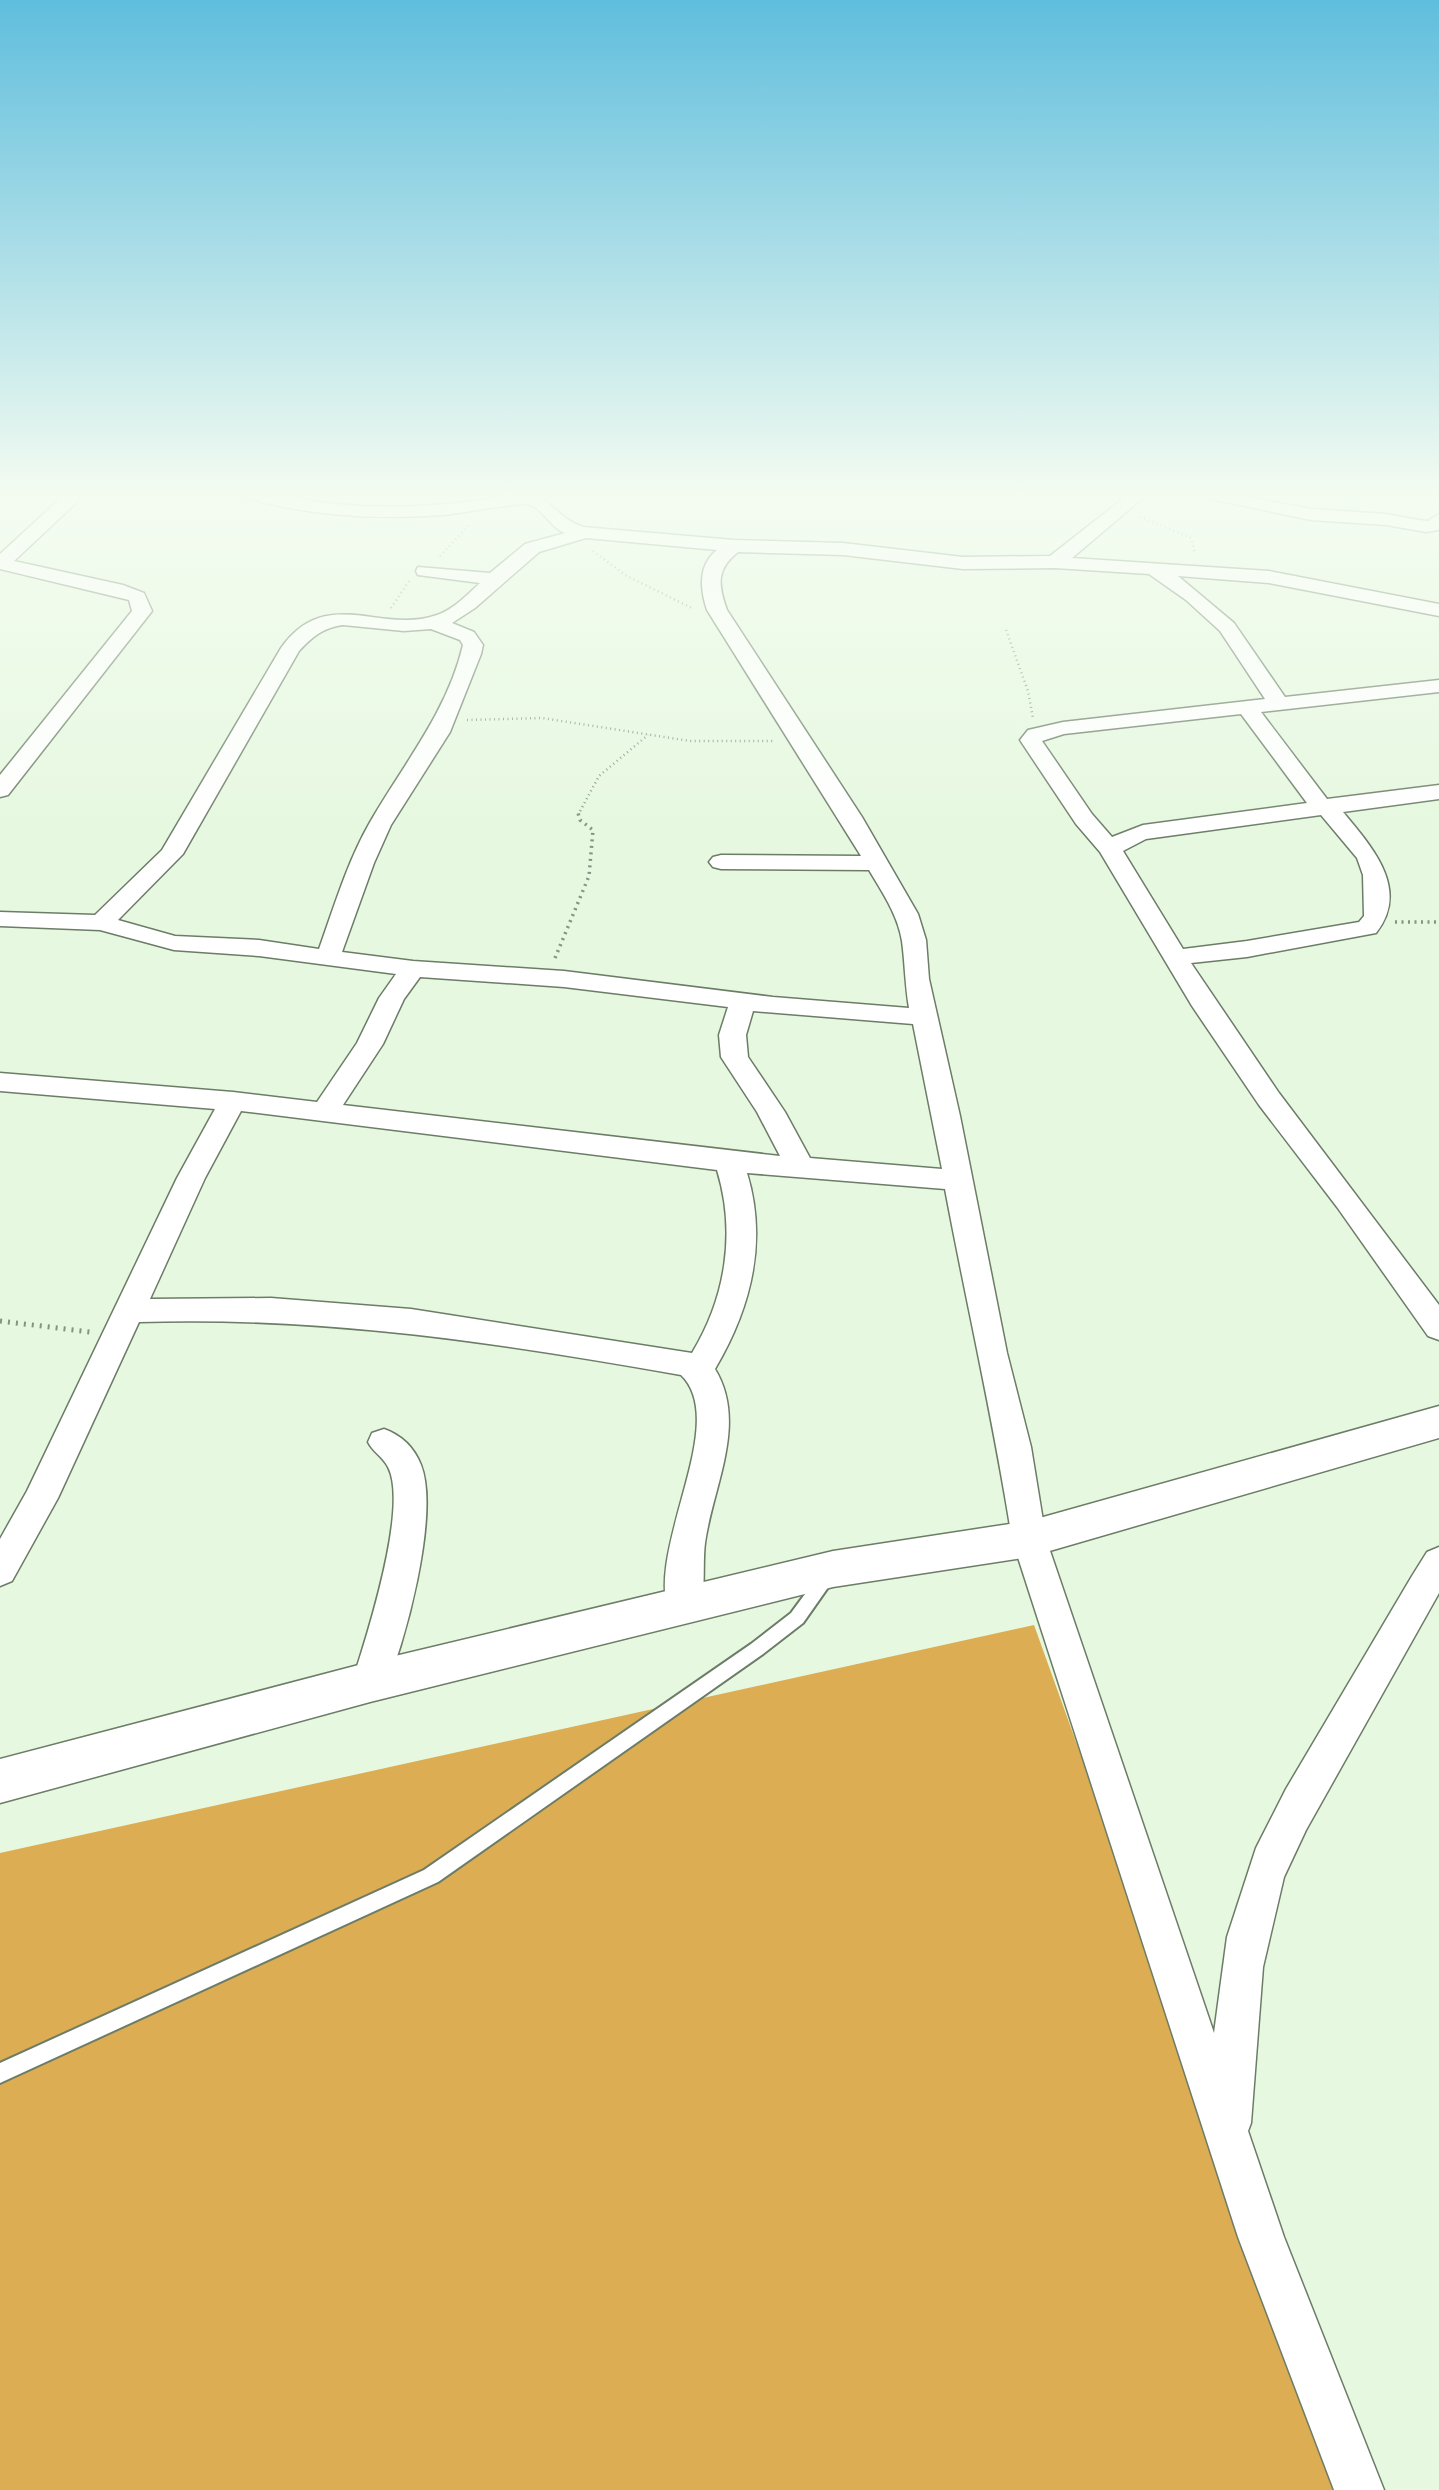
<svg xmlns="http://www.w3.org/2000/svg" width="1439" height="2490" font-family="'Source Sans 3',sans-serif">
  <style>
    .forest { fill: #dcad52 }
    .lines { fill: none; stroke-linecap: round; stroke-linejoin: round }
    .service-casing { stroke: #6c7c67; stroke-width: 4 }
    .minor-casing { stroke: #6c7c67; stroke-width: 3 }
    .tertiary-casing { stroke: #6c7c67; stroke-width: 3 }
    .path-far2 { stroke: #869282; stroke-width: 2.5; stroke-dasharray: 1 3.5; stroke-linecap: butt }
    .path-far1 { stroke: #869282; stroke-width: 3.5; stroke-dasharray: 2 4.5; stroke-linecap: butt }
    .path { stroke: #869282; stroke-width: 5; stroke-dasharray: 2 6; stroke-linecap: butt }
    .service { fill: #fff; fill-rule: evenodd }
    .minor { fill: #fff; fill-rule: evenodd }
    .tertiary { fill: #fff; fill-rule: evenodd }
  </style>
  <rect width="100%" height="100%" fill="#e6f8e0"/>
  <path class="forest" d="M1034 1625 1345 2490H0V1853Z"/>
  <g class="lines">
    <g class="service-casing">
      <path id="service" d="M828 1569 834 1571 836 1576 803 1623 763 1654 438 1882 0 2083V2063L424 1870 751 1644 791 1613 822 1571Z"/>
    </g>
    <g class="minor-casing">
      <g id="minor">
        <path d="M65 491H82L77 502 14 561 123 585 144 593 152 611 8 795 0 797V775L132 611 129 600 0 569V554L63 496Z"/>
        <path d="M234 491C267 488 302 501 336 504 394 510 456 505 514 495L511 491C552 491 551 516 583 527L734 540 843 543 963 557 1050 556 1133 491H1151L1072 558 1269 571 1439 604V616L1269 583 1178 576 1234 623 1285 697 1439 680V692L1261 712 1327 799 1439 785V799L1343 812C1371 846 1411 889 1376 933L1247 957 1191 963 1279 1093 1439 1305V1340L1428 1336 1337 1207 1259 1105 1192 1006 1100 852 1076 824 1020 740 1028 730 1063 722 1265 699 1220 631 1186 600 1149 574 1055 568 963 569 843 555 738 552C716 569 718 585 727 610L862 817 918 914 926 940 929 979 960 1116 1007 1353 1031 1447 1046 1539 1214 2033 1227 1937 1256 1848 1286 1789 1412 1576 1427 1552 1439 1547V1593L1306 1830 1284 1877 1263 1967 1251 2123 1248 2131 1284 2237 1384 2490H1334L1238 2237 1012 1539C994 1422 967 1306 945 1189L747 1173C768 1242 751 1308 715 1369 748 1423 713 1486 705 1543 702 1567 707 1596 697 1618L684 1622 671 1618C641 1554 732 1424 681 1375 501 1343 322 1316 139 1322L58 1498 12 1581 0 1586V1539L27 1491 177 1178 215 1109 0 1091V1073L233 1092 317 1102 357 1043 379 998 396 974 259 956 174 950 100 930 0 926V912L95 915 162 850 281 648C326 584 381 635 437 615 454 609 467 595 480 583L418 575 416 571 418 567 490 573 525 544 565 533C550 528 544 509 528 504 521 502 456 514 443 515 373 520 304 516 237 495ZM586 538 717 550C698 565 700 589 707 610L861 856 721 855 713 857 709 862 713 867 721 869 869 870C882 892 898 915 902 941 905 963 905 985 909 1008L773 997 564 971 413 961 342 952 374 863 391 825 450 732 481 654 483 645 474 632 452 623 475 608 539 552ZM343 625 404 631 431 629 460 640 463 645C447 713 402 766 369 824 347 863 334 907 319 949L259 940 175 936 118 920 183 854 299 651C313 636 323 628 343 625ZM1241 714 1307 803 1143 825 1112 837 1092 814 1042 741 1064 734ZM1321 815 1357 858 1363 875 1364 916 1359 922 1247 941 1183 949 1123 851 1146 839ZM420 977 564 987 728 1007 719 1035 721 1057 757 1112 780 1156 343 1105 383 1044 404 999ZM753 1011 913 1024 942 1169 810 1158 785 1112 748 1057 746 1035ZM241 1111 717 1170C736 1232 726 1297 692 1353L411 1309 271 1298 150 1299 205 1178Z"/>
        <path d="M1189 491H1217L1311 509 1386 514 1419 520 1428 521 1439 514V530L1426 532 1386 525 1311 520 1192 495Z"/>
        <path d="M384 1429C401 1435 414 1447 421 1465 440 1513 405 1646 383 1694L370 1698 357 1694 352 1682C366 1639 409 1507 388 1467 383 1457 373 1452 368 1442L372 1433Z"/>
      </g>
    </g>
    <g class="tertiary-casing">
      <path id="tertiary" d="M1439 1406V1438L1029 1557 833 1587 370 1702 0 1803V1759L370 1662 833 1551 1029 1521Z"/>
    </g>
    <g class="path-far2">
      <path d="M1140 517 1191 538 1195 554"/>
      <path d="M593 551 625 575 694 609"/>
      <path d="M440 556 470 524"/>
      <path d="M391 608 409 581"/>
      <path d="M1006 630 1028 691 1033 718"/>
      <path d="M467 720 542 718 690 741H774"/>
      <path d="M578 815 599 776 648 735"/>
    </g>
    <g class="path-far1">
      <path d="M1395 922H1439"/>
      <path d="M555 958 589 876 593 830 580 820 578 813"/>
    </g>
    <path class="path" d="M0 1321 90 1332"/>
    <use href="#service" class="service"/>
    <use href="#minor" class="minor"/>
    <use href="#tertiary" class="tertiary"/>
  </g>
  <linearGradient id="sky" x2="0" y2="1"><stop stop-color="#5fbedd"/><stop offset="0.59" stop-color="#f4fcf1"/><stop offset="1" stop-color="#f4fcf1" stop-opacity="0"/></linearGradient>
  <rect width="1439" height="839" fill="url(#sky)"/>
</svg>
